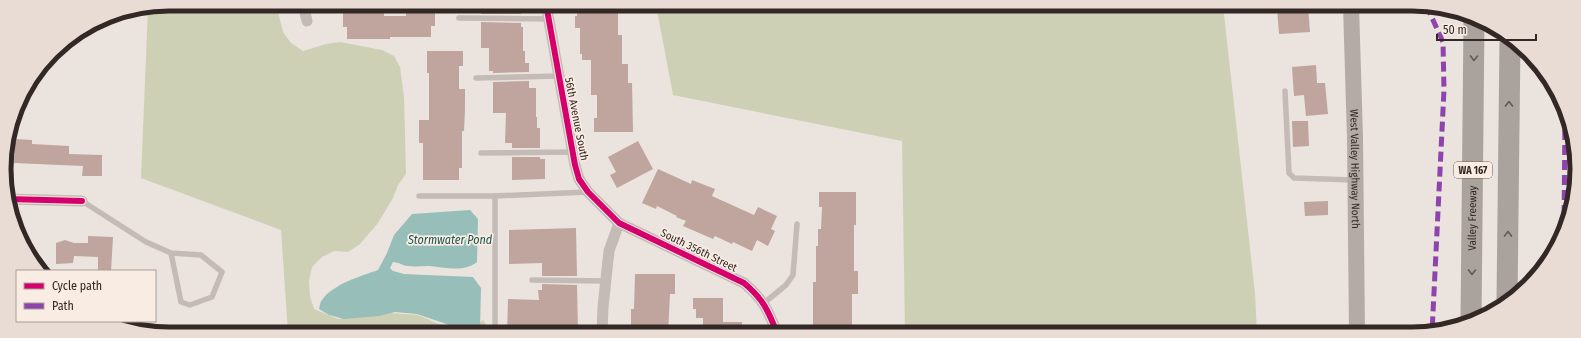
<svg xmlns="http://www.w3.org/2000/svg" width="1581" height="338" font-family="'Fira Sans Condensed',sans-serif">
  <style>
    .green { fill: #ced0b6 }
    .water { fill: #98beba }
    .building { fill: #bfa59e }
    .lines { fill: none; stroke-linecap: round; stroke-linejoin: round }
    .service { stroke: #c4bbb6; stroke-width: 5.5 }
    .minor { stroke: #c4bbb6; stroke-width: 11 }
    .secondary { stroke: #b4aba7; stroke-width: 16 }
    .motorway { stroke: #aaa29d; stroke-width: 21 }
    .quiet { stroke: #8e44ad; stroke-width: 5; stroke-dasharray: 10 5; stroke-linecap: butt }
    .cycleway-casing { stroke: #f9ece3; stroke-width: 8 }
    .cycleway { stroke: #d6006c; stroke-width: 6 }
    .oneway { stroke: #635955 }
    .labels { text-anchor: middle; stroke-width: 3.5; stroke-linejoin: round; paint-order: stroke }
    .shield { fill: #f9ece3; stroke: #6e635e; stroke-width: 1 }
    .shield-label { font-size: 10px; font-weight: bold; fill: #332825 }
    .street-label { font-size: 11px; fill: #332825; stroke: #f9ece3 }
    .water-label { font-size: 12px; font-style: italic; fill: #1a5553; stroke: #f9ece3 }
    .rim { fill: none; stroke: #332825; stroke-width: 5 }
  </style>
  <rect width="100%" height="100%" fill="#ebe3dd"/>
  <g class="green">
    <path d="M169 4H276L283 32 291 43 303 51 326 44 340 42 382 50 394 56 400 67 404 97 406 174 398 185 393 198 378 223 360 244 348 252 334 251 322 257 312 267 309 281 310 296 314 309 338 319 391 313 418 315 441 325 455 328 454 333H288L281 230 141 178 148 8Z"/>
    <path d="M656 5H1223L1255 293 1257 333H905L902 141 673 95Z"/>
    <path d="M483 320 491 333H470L472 328Z"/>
  </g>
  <path class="water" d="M470 210 478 219 477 262C463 273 444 267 428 266 421 266 415 267 408 266 403 266 399 262 393 262L390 268 393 271 404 274 473 277 481 288 480 330 467 331 417 314 395 312 379 316 344 319 329 315 319 309C320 306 320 302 322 300 333 284 361 276 378 270L387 253 394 235 412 214Z"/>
  <g class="building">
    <path d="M347 4H384V16H406V4H435V26H431V37H390V39H347V27H343V13H347Z"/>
    <rect x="481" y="4" width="40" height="10"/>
    <path d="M577 4 618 5V35H622V64H628V83H632L633 132H594V118H597V95H591V60H582V54H580V28H575V16H577Z"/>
    <path d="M1308 6 1310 32 1279 34 1277 8Z"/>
    <path d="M481 22 521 23V27H523V51H525V63H529V72L493 73V71H489V48H481Z"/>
    <path d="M427 51H463V66H459V89H465V109L464 131H462V168H459V180H423V143H419V120H429V73H427Z"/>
    <path d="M1316 65 1317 83H1325L1328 114 1306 116 1304 95 1294 96 1292 67Z"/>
    <path d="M529 81V88H536V117H537V128H540V148H512V143H505L506 113H493V82Z"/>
    <path d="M1292 121H1308L1309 146 1293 147Z"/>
    <path d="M15 139 32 140V144L69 146V154L102 155V176H82L83 166 14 163Z"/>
    <path d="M638 141 653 169 617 188 610 175 616 172 608 157Z"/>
    <path d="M512 157H540V159H545V179L512 180Z"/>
    <path d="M658 169 691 184 692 180 715 189 712 196 754 215 758 207 777 216 771 229 775 231 768 246 757 240 752 251 733 242 732 244 715 236 713 239 683 226 686 221 676 217 677 216 657 206 656 209 642 203Z"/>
    <path d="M819 192H856V225H854V271H858V294H852V326H830V333H813V282H816V246H818V229H821L822 207H819Z"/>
    <path d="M1328 201V215L1305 216 1304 202Z"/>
    <path d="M576 228 577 276H542V263L509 264V230Z"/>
    <path d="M88 236 113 237 111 271H98V257L74 256 73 263 56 264V243L65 240 74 243H88Z"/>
    <path d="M635 274H675V294H670L668 333H632L631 331V309H634Z"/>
    <path d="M542 284 577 285 578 333H507L508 299 539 300 538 290H542Z"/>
    <path d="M693 298H723V322H742V333H703V318H696V309H693Z"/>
  </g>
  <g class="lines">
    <g class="service">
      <path d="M459 18 549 19"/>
      <path d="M476 78 559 76"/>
      <path d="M1285 91 1289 173 1294 178 1353 180"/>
      <path d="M481 153 573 152"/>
      <path d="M419 196H495L588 192"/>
      <path d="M82 201 146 242 171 253 201 255 222 272 212 297 190 305 181 302 171 253"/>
      <path d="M532 280 606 281"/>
      <path d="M764 303 786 285 793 275 797 224"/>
      <path d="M495 326V196"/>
    </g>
    <g class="minor">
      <path d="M303 4 307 21"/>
      <path d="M546 4 575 165 579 179 588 192 619 223 744 283C763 299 768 310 777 333"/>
      <path d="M8 199 82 201"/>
      <path d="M602 333 603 307 609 251 619 223"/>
    </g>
    <path class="secondary" id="s1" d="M1351 5 1355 138 1357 333"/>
    <g class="motorway">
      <path d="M1507 301 1510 40"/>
      <path id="s2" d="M1471 321 1474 19"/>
    </g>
    <g class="quiet">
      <path d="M1429 5 1428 9 1443 42 1444 90 1432 333"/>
      <path d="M1564 230 1565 113"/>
    </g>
    <g class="cycleway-casing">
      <g id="cycleway">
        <path d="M546 4 575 165 579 179 588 192 619 223 744 283C763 299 768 310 777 333"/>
        <path d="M8 199 82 201"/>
      </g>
    </g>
    <use href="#cycleway" class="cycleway"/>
  </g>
  <defs><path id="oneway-chevron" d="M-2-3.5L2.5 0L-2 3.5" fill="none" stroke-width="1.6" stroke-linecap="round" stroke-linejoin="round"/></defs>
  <g class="oneway">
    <use href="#oneway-chevron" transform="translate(1474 58) rotate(91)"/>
    <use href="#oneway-chevron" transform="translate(1509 104) rotate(-89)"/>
    <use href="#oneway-chevron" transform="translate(1508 234) rotate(-89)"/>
    <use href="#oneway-chevron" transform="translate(1472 272) rotate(91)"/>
  </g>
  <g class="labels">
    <rect class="shield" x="1454" y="162" width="38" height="16" rx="3"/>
    <g class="shield-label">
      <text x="1473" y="174">WA 167</text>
    </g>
    <g class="street-label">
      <text transform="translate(577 119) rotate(79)" y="4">56th Avenue South</text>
      <text dy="4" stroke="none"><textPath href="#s1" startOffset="164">West Valley Highway North</textPath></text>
      <text dy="4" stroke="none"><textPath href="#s2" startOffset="103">Valley Freeway</textPath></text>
      <text transform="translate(699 250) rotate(26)" y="4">South 356th Street</text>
    </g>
    <g class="water-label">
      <text x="450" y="244">Stormwater Pond</text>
    </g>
  </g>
  <path d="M0 0H1581V338H0ZM169 11H1412A158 158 0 0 1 1570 169V169A158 158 0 0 1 1412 327H169A158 158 0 0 1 11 169V169A158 158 0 0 1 169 11Z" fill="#e9dcd4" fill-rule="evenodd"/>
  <path class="rim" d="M169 11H1412A158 158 0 0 1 1570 169V169A158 158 0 0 1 1412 327H169A158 158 0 0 1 11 169V169A158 158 0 0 1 169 11Z"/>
  <rect x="16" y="270" width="140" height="52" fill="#f9ece3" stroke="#aa9e97"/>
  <rect x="24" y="283" width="20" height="6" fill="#d6006c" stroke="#aa9e97"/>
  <text x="52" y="290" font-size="12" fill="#332825">Cycle path</text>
  <rect x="24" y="303" width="20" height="6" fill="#8e44ad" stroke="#aa9e97"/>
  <text x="52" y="310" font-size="12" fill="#332825">Path</text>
  <path d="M1437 34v6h99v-6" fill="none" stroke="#332825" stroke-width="2"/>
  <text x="1443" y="34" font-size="12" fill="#332825" stroke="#f9ece3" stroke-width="3" paint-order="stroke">50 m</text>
</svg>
